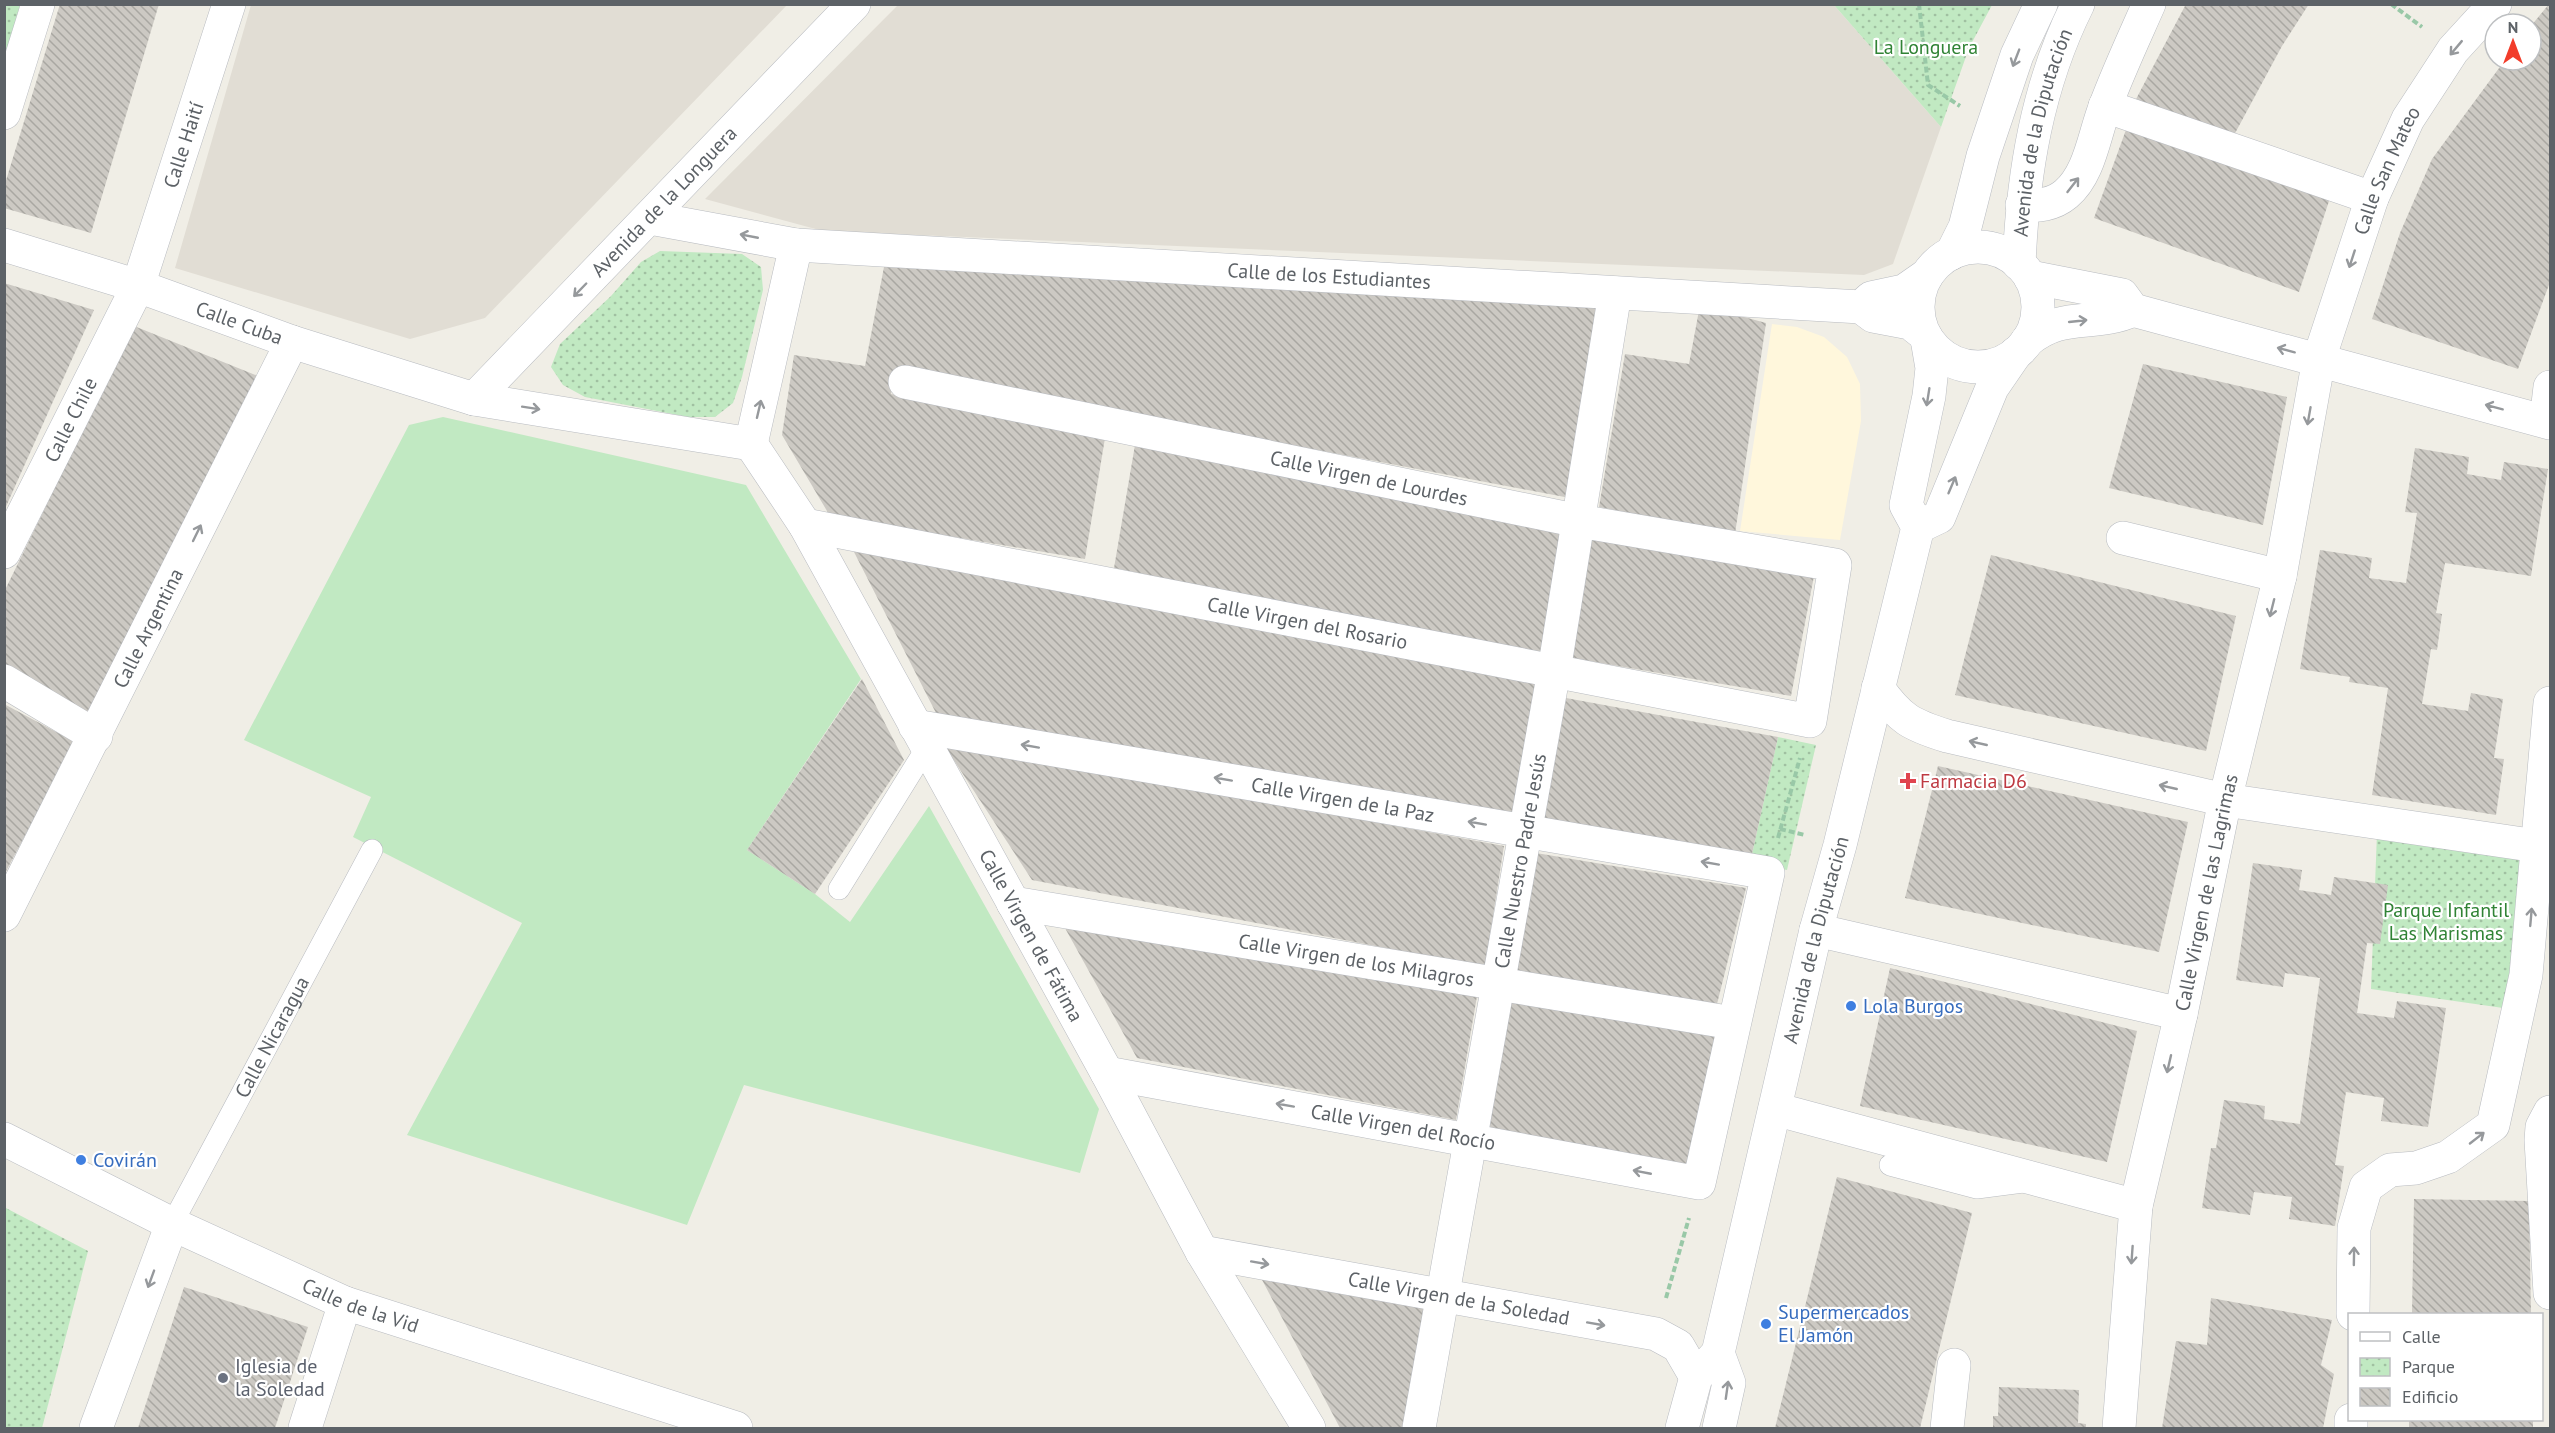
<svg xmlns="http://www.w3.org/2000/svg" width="2555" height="1433" font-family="'PT Sans',sans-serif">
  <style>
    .commercial { fill: #fff7dc }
    .education { fill: #e1ddd4 }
    .grass { fill: #c1e9c2 }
    .park { fill: url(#park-dots) }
    .building { fill: url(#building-back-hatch) }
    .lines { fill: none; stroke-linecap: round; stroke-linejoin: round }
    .lane-casing { stroke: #b8bbc0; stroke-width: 22 }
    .street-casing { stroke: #b8bbc0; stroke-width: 34 }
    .secondary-casing { stroke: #b9bcc2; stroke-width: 34 }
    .path { stroke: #99c8a7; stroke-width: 4; stroke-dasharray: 6 3; stroke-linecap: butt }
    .lane { stroke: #fff; stroke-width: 21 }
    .street { stroke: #fff; stroke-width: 33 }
    .secondary { stroke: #fff; stroke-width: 33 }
    .oneway { stroke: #96999c }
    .health-dot { fill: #e0444e; stroke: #fff; stroke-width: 2 }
    .shop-dot { fill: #3f7fe0; stroke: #fff; stroke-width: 2 }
    .worship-dot { fill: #6b7280; stroke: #fff; stroke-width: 2 }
    .labels { text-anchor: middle; stroke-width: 4.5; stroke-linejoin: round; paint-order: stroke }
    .park-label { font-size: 20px; fill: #308335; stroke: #fff }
    .street-label { font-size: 20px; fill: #5d6267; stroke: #fff }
    .health-label { font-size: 20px; fill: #be3a42; stroke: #fff; text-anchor: start }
    .shop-label { font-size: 20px; fill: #366cbe; stroke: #fff; text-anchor: start }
    .worship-label { font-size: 20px; fill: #5b616d; stroke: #fff; text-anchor: start }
  </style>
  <defs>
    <pattern id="park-dots" width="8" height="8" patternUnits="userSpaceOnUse" patternTransform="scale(1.5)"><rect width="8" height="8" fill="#c1e9c2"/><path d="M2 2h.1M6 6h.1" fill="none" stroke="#a0c0a1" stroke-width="1.8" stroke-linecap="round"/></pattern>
    <pattern id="building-back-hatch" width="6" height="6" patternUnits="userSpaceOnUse" patternTransform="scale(1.5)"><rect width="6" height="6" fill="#ccc9c3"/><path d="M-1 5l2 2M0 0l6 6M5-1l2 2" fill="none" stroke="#a9a7a2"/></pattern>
  </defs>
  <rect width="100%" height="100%" fill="#f0eee6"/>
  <path class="commercial" d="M1772 324 1797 327 1824 337 1847 357 1860 384 1861 421 1840 540 1740 531Z"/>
  <g class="education">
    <path d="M251 5V4L787 5 485 318 410 339 175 268Z"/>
    <path d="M898 5H1834L1941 127 1893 264 1864 275 823 231 705 199Z"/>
  </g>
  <path class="grass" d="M443 417 746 485 861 679 747 850 815 894 850 922 929 806 1099 1109 1080 1173 744 1085 687 1225 407 1135 522 923 353 837 371 797 244 740 409 425Z"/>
  <g class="park">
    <path d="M5 5H20L5 57Z"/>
    <path d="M1834 5H1992L1969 48 1941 127Z"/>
    <path d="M660 251 742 254 761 267 763 290 742 377 733 403 715 417H688L585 397 563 385 551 367 560 344 611 296 641 262Z"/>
    <path d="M1778 737 1816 745 1787 870 1750 863Z"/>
    <path d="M2377 833 2525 845 2510 1009 2371 989Z"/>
    <path d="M4 1207 88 1251 42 1428H5Z"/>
  </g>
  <g class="building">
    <path d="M60 4H159L91 233 4 208V187Z"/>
    <path d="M2186 4H2309L2282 46 2233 137 2135 101Z"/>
    <path d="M2549 4H2550V282L2518 369 2372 319 2400 233 2432 159 2505 60H2531V26Z"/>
    <path d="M2127 127 2330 198 2299 292 2094 218Z"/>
    <path d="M884 267 1602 304 1570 498 895 370 891 394 1106 432 1085 559 830 516 782 435 794 355 865 366Z"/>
    <path d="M4 283 94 310 4 511Z"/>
    <path d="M1700 305 1766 323 1735 534 1599 507 1625 354 1689 364Z"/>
    <path d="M134 326 263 378 93 717 5 664V590Z"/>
    <path d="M2143 364 2287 397 2263 525 2109 488Z"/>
    <path d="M1136 439 1570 526 1546 656 1114 568Z"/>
    <path d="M2415 448 2469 457 2467 474 2501 480 2504 462 2548 469 2531 576 2445 563 2436 613 2442 614 2437 650 2431 649 2422 704 2468 711 2471 693 2503 699 2494 758 2504 759 2496 815 2372 795 2388 688 2349 682 2350 677 2300 669 2320 550 2372 558 2369 578 2406 583 2417 513 2405 512Z"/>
    <path d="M1591 537 1814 576 1791 696 1572 658Z"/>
    <path d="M853 550 1538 681 1514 821 936 713Z"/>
    <path d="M1991 555 2236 616 2206 751 1955 695Z"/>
    <path d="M862 679 904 760 815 894 747 850Z"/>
    <path d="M1566 698 1778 737 1750 863 1543 826Z"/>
    <path d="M4 704 75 742 4 875Z"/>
    <path d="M942 742 1504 846 1485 967 1032 880Z"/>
    <path d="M1938 766 2188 822 2159 952 1905 898Z"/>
    <path d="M1536 853 1746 888 1714 1016 1513 980Z"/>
    <path d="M2253 863 2302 870 2299 890 2331 895 2334 877 2388 885 2380 944 2367 943 2357 1013 2394 1018 2397 1001 2446 1008 2428 1127 2381 1121 2384 1098 2346 1092 2335 1165 2344 1166 2335 1226 2289 1219 2292 1197 2254 1192 2250 1215 2202 1208 2211 1148H2216L2224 1100 2265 1106 2264 1119 2300 1124 2320 978 2285 973 2283 987 2236 980Z"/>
    <path d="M1060 919 1477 996 1456 1120 1137 1058Z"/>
    <path d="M1890 968 2137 1031 2107 1162 1860 1106Z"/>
    <path d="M1508 996 1721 1036 1695 1174 1482 1134Z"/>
    <path d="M1837 1177 1972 1213 1920 1428H1775Z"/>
    <path d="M2414 1199 2529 1201 2531 1314H2412Z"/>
    <path d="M1260 1276 1426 1305 1404 1428H1340Z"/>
    <path d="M184 1287 308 1327 275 1428H138Z"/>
    <path d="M2211 1298 2332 1320 2321 1365 2334 1374 2323 1428H2162L2176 1341 2207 1345Z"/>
    <path d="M1999 1387 2079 1390 2078 1423 2086 1424V1428H1993V1416H1998Z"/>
    <rect x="2409" y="1420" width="124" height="8"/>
  </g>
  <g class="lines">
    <g class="lane-casing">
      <g id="lane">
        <path d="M839 889 927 747"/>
        <path d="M1890 1165 1977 1188 2023 1182"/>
        <path id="s1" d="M172 1224 372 850"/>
      </g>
    </g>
    <g class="street-casing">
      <g id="street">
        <path d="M2105 106 2372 198"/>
        <path d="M4 113 38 4"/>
        <path d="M2022 205C2038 206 2053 205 2066 194 2090 174 2094 135 2105 107 2118 72 2134 38 2149 4"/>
        <path id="s2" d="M4 245 138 286 292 342 474 399 751 444 796 245 650 218"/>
        <path id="s3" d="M796 245 1861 307 1873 316 1910 323 1924 334"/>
        <path d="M2030 277 2122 295 2133 310 2550 423"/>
        <path d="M1861 307 1871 298 1904 291 1927 275"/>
        <path d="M2027 341C2064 310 2094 328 2133 310"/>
        <path id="s4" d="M474 399 854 4"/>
        <path d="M2546 421 2550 387"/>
        <path id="s5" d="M751 444 805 525 1107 1073 1202 1252 1309 1428"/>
        <path id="s6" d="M805 525 1810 721 1835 565 1579 521 905 382"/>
        <path d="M2123 538 2280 576"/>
        <path id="s7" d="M4 552 138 286 229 4"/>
        <path d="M4 681 96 736"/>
        <path d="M1878 688C1900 719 1911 725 1947 736L2225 800 2537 846"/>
        <path id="s8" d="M915 726 1768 873 1699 1183 1107 1073"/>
        <path id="s9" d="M1013 903 1733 1023"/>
        <path id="s10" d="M4 915 292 342"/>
        <path d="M1816 930 2181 1014"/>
        <path d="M1775 1109 2136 1206"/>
        <path d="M2550 1112 2542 1127 2541 1140 2550 1293"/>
        <path id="s11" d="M4 1139 172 1224 345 1303 736 1428"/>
        <path id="s12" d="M1202 1252 1656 1334 1678 1346 1696 1377"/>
        <path d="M2353 1314 2354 1228 2366 1187 2390 1170 2416 1168 2448 1157 2493 1125 2526 975 2550 703"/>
        <path d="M96 1428 172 1224"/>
        <path d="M305 1428 345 1303"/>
        <path id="s13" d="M1419 1428 1554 671 1615 293"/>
        <path d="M1947 1428 1954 1365"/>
        <path id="s14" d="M2119 1428 2136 1206 2181 1014 2225 800 2280 576 2319 359 2372 198 2408 119 2453 50 2495 4"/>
        <path d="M2351 1428V1420"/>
      </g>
    </g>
    <g class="secondary-casing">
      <g id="secondary">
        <circle cx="1978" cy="307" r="60"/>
        <path d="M1952 253 1965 227 1983 156 2017 55 2041 4"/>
        <path id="s15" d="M2019 264C2023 173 2037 86 2078 4"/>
        <path d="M1918 527 1939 517 1992 388 2016 353"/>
        <path d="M1718 1353 1729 1383 1719 1428"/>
        <path id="s16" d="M1682 1428 1696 1377 1718 1353 1816 930 1840 845 1918 527 1906 505 1929 396 1932 368 1927 339"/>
      </g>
    </g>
    <g class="path">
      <path d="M1919 4 1928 85 1960 106"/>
      <path d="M2391 4 2422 27"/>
      <path d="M1780 829 1805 835"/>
      <path d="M1778 838 1800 758"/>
      <path d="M1666 1298 1689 1218"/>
    </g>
    <use href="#lane" class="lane"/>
    <use href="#street" class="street"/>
    <use href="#secondary" class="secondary"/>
  </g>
  <defs><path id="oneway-shaft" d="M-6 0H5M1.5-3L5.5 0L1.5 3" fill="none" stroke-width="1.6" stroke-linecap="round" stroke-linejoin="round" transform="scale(1.5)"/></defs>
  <g class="oneway">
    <use href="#oneway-shaft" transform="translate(2456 48) rotate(130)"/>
    <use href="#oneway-shaft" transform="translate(2016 58) rotate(111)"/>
    <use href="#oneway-shaft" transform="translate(2073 185) rotate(-52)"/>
    <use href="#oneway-shaft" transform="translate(749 236) rotate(-169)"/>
    <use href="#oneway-shaft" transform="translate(2352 259) rotate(108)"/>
    <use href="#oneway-shaft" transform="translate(580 290) rotate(134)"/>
    <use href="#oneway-shaft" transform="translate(2078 321) rotate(-6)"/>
    <use href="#oneway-shaft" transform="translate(2286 350) rotate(-165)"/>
    <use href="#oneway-shaft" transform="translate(1928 397) rotate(99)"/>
    <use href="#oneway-shaft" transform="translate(2494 407) rotate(-165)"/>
    <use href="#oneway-shaft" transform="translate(531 408) rotate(9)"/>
    <use href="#oneway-shaft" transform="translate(759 409) rotate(-77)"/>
    <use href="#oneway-shaft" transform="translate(2309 416) rotate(100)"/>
    <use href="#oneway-shaft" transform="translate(1952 485) rotate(-67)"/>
    <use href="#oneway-shaft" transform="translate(197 533) rotate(-64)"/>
    <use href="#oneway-shaft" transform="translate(2272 608) rotate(104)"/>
    <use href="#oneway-shaft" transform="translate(1978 743) rotate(-167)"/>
    <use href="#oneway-shaft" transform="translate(1030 746) rotate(-170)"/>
    <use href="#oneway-shaft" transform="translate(1223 779) rotate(-170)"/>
    <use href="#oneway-shaft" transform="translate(2168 787) rotate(-167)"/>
    <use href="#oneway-shaft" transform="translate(1477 823) rotate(-170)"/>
    <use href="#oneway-shaft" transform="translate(1710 863) rotate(-170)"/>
    <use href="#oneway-shaft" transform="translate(2531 917) rotate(-85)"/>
    <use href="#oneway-shaft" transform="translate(2169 1064) rotate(103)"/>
    <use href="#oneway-shaft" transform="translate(1285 1105) rotate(-170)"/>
    <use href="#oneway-shaft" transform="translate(2477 1138) rotate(-38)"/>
    <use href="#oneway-shaft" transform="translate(1642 1172) rotate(-169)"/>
    <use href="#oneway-shaft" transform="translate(2132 1255) rotate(94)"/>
    <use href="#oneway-shaft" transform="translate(2354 1256) rotate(-89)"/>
    <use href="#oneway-shaft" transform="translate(1260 1263) rotate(10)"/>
    <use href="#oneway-shaft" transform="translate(151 1279) rotate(110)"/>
    <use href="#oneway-shaft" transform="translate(1596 1324) rotate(10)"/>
    <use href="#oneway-shaft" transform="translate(1727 1390) rotate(-82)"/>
  </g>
  <path class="health-dot" d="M1905 772h6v6h6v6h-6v6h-6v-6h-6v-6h6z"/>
  <g class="shop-dot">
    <circle cx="1851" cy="1006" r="6"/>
    <circle cx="81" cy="1160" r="6"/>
    <circle cx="1766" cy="1324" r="6"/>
  </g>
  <circle class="worship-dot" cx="223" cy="1378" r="6"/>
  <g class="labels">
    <g class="park-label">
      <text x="1926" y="54">La Longuera</text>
      <text x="2446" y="917">Parque Infantil<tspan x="2446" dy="23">Las Marismas</tspan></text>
    </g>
    <g class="street-label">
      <text dy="7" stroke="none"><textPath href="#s15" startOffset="134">Avenida de la Diputación</textPath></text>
      <text dy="7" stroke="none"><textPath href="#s7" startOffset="446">Calle Haití</textPath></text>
      <text dy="7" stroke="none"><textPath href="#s14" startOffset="1290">Calle San Mateo</textPath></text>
      <text dy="7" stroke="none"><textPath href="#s4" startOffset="274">Avenida de la Longuera</textPath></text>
      <text dy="7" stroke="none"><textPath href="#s3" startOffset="534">Calle de los Estudiantes</textPath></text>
      <text dy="7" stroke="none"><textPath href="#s2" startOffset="248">Calle Cuba</textPath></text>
      <text dy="7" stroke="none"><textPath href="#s7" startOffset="148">Calle Chile</textPath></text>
      <text transform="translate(1369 478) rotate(12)" y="7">Calle Virgen de Lourdes</text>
      <text dy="7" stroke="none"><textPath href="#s6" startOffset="512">Calle Virgen del Rosario</textPath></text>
      <text dy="7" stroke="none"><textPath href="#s10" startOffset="321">Calle Argentina</textPath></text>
      <text dy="7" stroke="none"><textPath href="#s8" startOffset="434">Calle Virgen de la Paz</textPath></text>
      <text dy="7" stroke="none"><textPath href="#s13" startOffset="576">Calle Nuestro Padre Jesús</textPath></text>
      <text dy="7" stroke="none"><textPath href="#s14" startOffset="544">Calle Virgen de las Lagrimas</textPath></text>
      <text dy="7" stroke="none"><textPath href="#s5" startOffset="566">Calle Virgen de Fátima</textPath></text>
      <text dy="7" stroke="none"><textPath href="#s16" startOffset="510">Avenida de la Diputación</textPath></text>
      <text dy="7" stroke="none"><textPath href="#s9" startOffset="348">Calle Virgen de los Milagros</textPath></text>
      <text dy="7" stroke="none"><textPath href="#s1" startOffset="212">Calle Nicaragua</textPath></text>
      <text transform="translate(1403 1127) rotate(10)" y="7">Calle Virgen del Rocío</text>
      <text dy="7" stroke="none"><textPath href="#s12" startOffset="261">Calle Virgen de la Soledad</textPath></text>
      <text dy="7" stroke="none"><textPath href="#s11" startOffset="394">Calle de la Vid</textPath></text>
    </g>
    <g class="health-label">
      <text x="1920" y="788">Farmacia D6</text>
    </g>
    <g class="shop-label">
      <text x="1863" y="1013">Lola Burgos</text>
      <text x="93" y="1167">Covirán</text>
      <text x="1778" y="1319">Supermercados<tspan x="1778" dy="23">El Jamón</tspan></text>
    </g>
    <g class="worship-label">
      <text x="235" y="1373">Iglesia de<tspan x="235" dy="23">la Soledad</tspan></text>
    </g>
  </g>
  <rect width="2555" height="1433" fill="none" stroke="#5d6267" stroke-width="12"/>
  <rect x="2348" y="1313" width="195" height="108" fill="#ffffff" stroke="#bec0c2" stroke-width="1.5"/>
  <rect x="2360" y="1332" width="30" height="9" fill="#ffffff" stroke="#bec0c2" stroke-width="1.5"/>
  <text x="2402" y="1343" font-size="18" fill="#5d6267">Calle</text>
  <rect x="2360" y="1358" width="30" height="18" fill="url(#park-dots)" stroke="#bec0c2" stroke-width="1.5"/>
  <text x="2402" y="1373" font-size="18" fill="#5d6267">Parque</text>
  <rect x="2360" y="1388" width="30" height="18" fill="url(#building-back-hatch)" stroke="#bec0c2" stroke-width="1.5"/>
  <text x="2402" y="1403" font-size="18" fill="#5d6267">Edificio</text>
  <g transform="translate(2513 42)"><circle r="28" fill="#ffffff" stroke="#bec0c2" stroke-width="1.5"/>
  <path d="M0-4.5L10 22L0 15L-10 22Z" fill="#f23c2a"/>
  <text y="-9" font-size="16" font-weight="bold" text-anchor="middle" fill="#5d6267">N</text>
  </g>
</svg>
